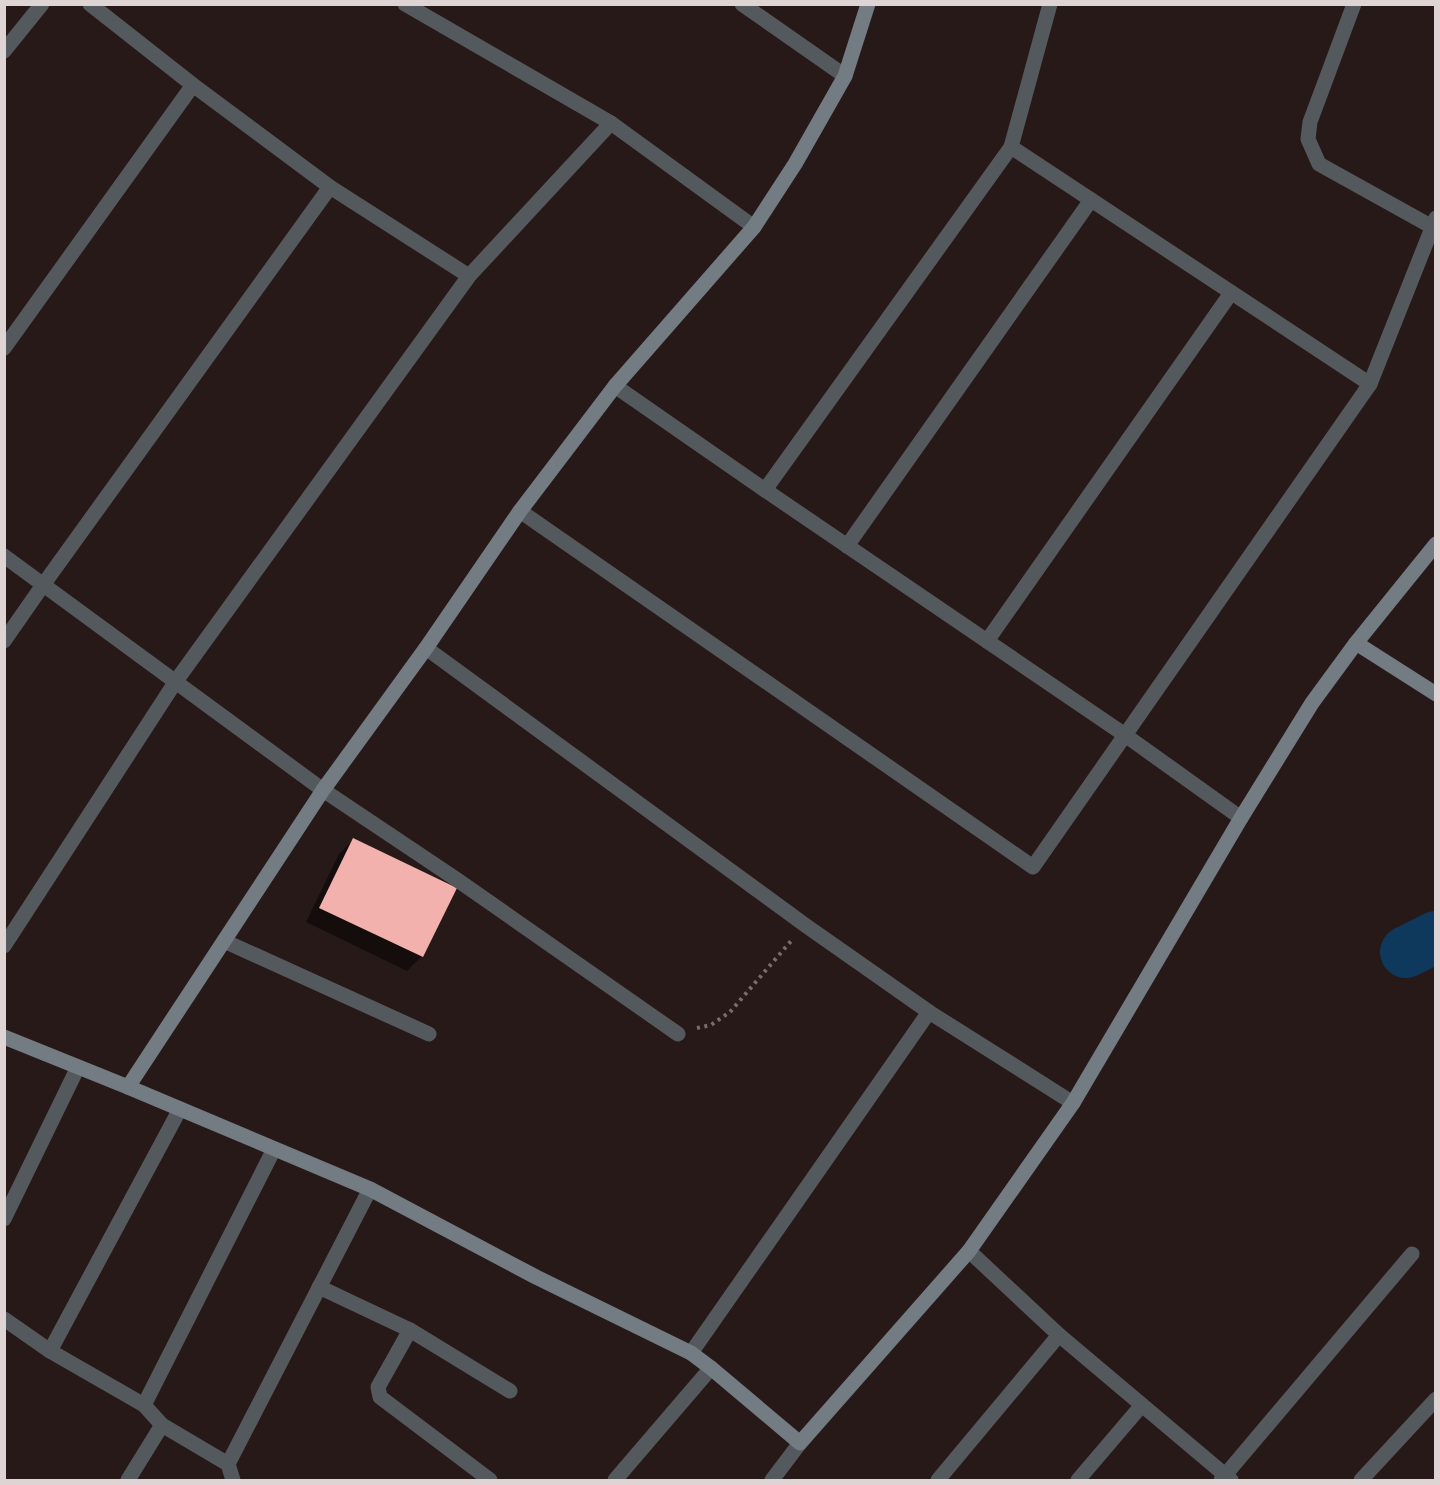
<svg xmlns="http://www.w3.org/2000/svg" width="1440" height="1485" font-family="'IBM Plex Serif',serif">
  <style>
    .shadow { fill: #0007 }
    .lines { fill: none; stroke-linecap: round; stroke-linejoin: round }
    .river { stroke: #0e395c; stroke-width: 52 }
    .building { fill: #f2b1ad }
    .path { stroke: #796d6c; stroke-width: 4; stroke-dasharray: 3 4.5; stroke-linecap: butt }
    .street { stroke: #54595e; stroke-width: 15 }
    .secondary { stroke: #737b83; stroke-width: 15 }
  </style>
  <rect width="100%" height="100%" fill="#271918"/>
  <path class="shadow" d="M353 840 455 889 421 957 407 971 306 922 339 854Z"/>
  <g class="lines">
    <path class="river" d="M1406 952 1436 937"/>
  </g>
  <path class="building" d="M353 838 457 888 423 957 319 908Z"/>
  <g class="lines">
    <path class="path" d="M697 1028 711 1025 730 1012 791 941"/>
    <g class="street">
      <path d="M90 4 193 85 330 187 469 276"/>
      <path d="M405 4 611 123 754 227"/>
      <path d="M742 4 845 76"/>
      <path d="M1354 4 1310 122 1308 139 1319 164 1436 229"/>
      <path d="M4 51 42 4"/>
      <path d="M1011 147 1370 384"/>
      <path d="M4 348 193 85"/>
      <path d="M615 386 765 490 1125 735 1241 818"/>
      <path d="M765 490 1011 147 1050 4"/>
      <path d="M520 511 1033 867 1370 384 1436 218"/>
      <path d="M847 546 1091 200"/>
      <path d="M4 556 323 790 456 879 678 1034"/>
      <path d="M4 641 43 585 330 187"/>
      <path d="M987 641 1231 293"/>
      <path d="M426 648 805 925 929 1012 1073 1103"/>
      <path d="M224 941 429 1034"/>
      <path d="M4 946 176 681 469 276 611 123"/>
      <path d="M4 1219 78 1067"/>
      <path d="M969 1251 1059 1335 1231 1480"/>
      <path d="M319 1287 410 1330 378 1387 380 1397 490 1480"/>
      <path d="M4 1319 50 1351 144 1405 162 1425 228 1464 233 1480"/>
      <path d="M410 1330 510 1391"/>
      <path d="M50 1351 180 1109"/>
      <path d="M691 1353 929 1012"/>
      <path d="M144 1405 274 1149"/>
      <path d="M228 1464 370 1189"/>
      <path d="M128 1480 162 1425"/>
      <path d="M615 1480 711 1368"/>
      <path d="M772 1480 800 1443"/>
      <path d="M938 1480 1059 1335"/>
      <path d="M1078 1480 1142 1405"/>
      <path d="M1221 1480 1412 1254"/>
      <path d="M1361 1480 1436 1399"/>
    </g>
    <g class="secondary">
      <path d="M1356 643 1436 694"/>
      <path d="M4 1037 128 1087 323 790 426 648 520 511 615 386 754 227 795 164 845 76 868 4"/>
      <path d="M128 1087 370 1189 536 1277 691 1353 711 1368 800 1443 969 1251 1073 1103 1241 818 1312 703 1356 643 1436 544"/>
    </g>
  </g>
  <rect width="1440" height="1485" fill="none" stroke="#dfd4d4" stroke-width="12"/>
</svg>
